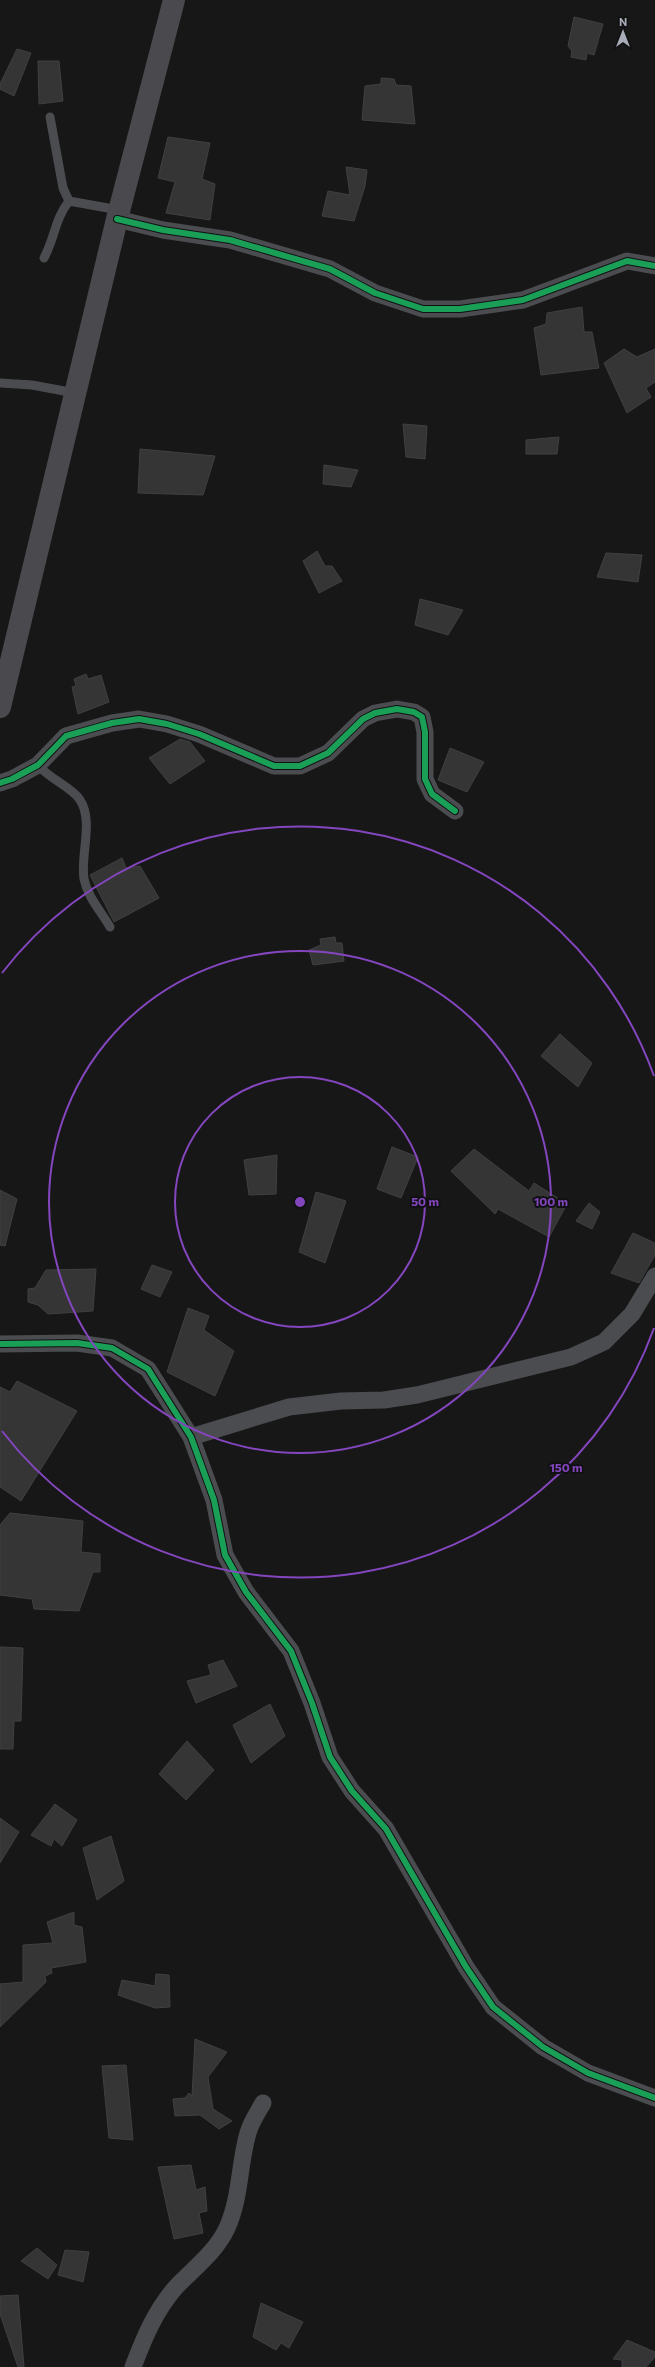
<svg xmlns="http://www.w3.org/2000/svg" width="655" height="2367" font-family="Commissioner,sans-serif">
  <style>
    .building { fill: #353536; stroke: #3f4043 }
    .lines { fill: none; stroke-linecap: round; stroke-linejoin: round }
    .service { stroke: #4b4c50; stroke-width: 9 }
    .minor { stroke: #4b4c50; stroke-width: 17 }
    .secondary { stroke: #4a4a4e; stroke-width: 22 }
    .cycleway-casing { stroke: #111113; stroke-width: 8 }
    .cycleway { stroke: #1a9f57; stroke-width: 6 }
    .ring { fill: none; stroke: #8446be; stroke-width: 2 }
    .centre { fill: #8446be; stroke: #111113; stroke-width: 2 }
    .ring-label { font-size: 12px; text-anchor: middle; font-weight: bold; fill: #8446be; stroke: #111113; stroke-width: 4; stroke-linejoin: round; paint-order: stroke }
  </style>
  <rect width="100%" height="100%" fill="#171717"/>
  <g class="building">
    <path d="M574 17 603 24 594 55 587 53 586 60 571 57 572 51 568 46Z"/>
    <path d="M17 49 31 53 14 96 0 89V84Z"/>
    <path d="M38 61H59L63 101 39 104Z"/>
    <path d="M381 78 394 79 396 85 411 86 415 124 362 120 365 86 381 84Z"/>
    <path d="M168 137 210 143 202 179 215 184 210 220 166 213 175 182 158 178Z"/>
    <path d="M346 167 367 170 365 186 354 221 322 216 328 191 350 195Z"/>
    <path d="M582 307 584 332H592L599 368 541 375 534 328 546 324 547 313Z"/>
    <path d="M624 349 637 357 655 349V382L646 388 651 397 627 413 604 363Z"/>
    <path d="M403 424 427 426 425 459 406 457Z"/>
    <path d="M559 437 557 454H526V440Z"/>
    <path d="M140 449 215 456 203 495 138 493Z"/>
    <path d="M324 465 358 470 351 487 323 484Z"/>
    <path d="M317 551 325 566H332L342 581 319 593 303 561Z"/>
    <path d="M606 553 642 555 638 582 597 577Z"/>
    <path d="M420 599 463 610 448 635 415 625Z"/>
    <path d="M86 674 88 679 101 675 109 702 78 714 72 687 76 686 74 679Z"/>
    <path d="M180 739 190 742 205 761 170 784 149 758Z"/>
    <path d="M450 748 484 762 467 792 438 780Z"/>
    <path d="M122 858 126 868 140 866 159 898 114 922 90 875Z"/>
    <path d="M335 937 336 943H342L344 961 313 965 309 950 321 945 320 939Z"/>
    <path d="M560 1034 592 1063 578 1087 541 1056Z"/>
    <path d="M392 1147 418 1157 401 1198 377 1189Z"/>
    <path d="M474 1149 529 1191 534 1183 567 1204 549 1237 498 1209 495 1214 451 1171Z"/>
    <path d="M277 1155 276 1194 249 1195 244 1160Z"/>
    <path d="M0 1190 17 1199 5 1246 0 1245Z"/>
    <path d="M316 1192 346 1201 325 1263 299 1252Z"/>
    <path d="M589 1203 600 1212 592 1229 576 1221Z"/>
    <path d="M633 1233 655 1243V1255L639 1283 611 1273Z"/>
    <path d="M152 1265 172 1272 160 1297 141 1289Z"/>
    <path d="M96 1269 93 1311 48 1314 38 1305 28 1302V1289L35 1288 46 1270Z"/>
    <path d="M188 1308 209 1316 204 1330 234 1351 215 1396 167 1372Z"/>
    <path d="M17 1381 77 1411 21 1501 0 1487V1387L10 1392Z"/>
    <path d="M10 1513 83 1521 81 1552 100 1554V1572H93L79 1611 34 1609 32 1599 0 1595V1525Z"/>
    <path d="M0 1647 23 1648 21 1721H14L13 1749H0Z"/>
    <path d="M223 1660 237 1686 196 1703 187 1681 211 1675 208 1665Z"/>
    <path d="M270 1704 285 1736 251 1763 233 1725Z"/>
    <path d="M187 1741 214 1770 186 1800 159 1774Z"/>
    <path d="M55 1804 77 1820 62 1846 54 1839 51 1846 31 1835Z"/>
    <path d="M0 1818 19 1832 0 1863Z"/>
    <path d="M111 1836 124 1881 97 1900 83 1848Z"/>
    <path d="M74 1912V1925L82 1927 86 1962 51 1968 52 1973 45 1976 46 1982 0 2027V1984L23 1982V1945L53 1943 47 1922Z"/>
    <path d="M156 1974 169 1975 170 2007 155 2008 118 1995 122 1980 155 1986Z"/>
    <path d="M195 2039 227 2052 208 2077 213 2109 232 2121 219 2129 200 2115 175 2116 173 2099 185 2098 189 2093 192 2096Z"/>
    <path d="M126 2065 133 2140 109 2138 102 2066Z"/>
    <path d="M191 2165 196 2190 205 2187 207 2211 199 2213 203 2233 174 2239 158 2167Z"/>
    <path d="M37 2248 57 2265 48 2279 21 2261Z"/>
    <path d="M65 2250 89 2252 83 2282 58 2275Z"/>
    <path d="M18 2295 24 2367H18L0 2314V2296Z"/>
    <path d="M261 2303 303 2322 289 2348 281 2343 276 2350 253 2337Z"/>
    <path d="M627 2340 655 2352V2357L646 2367H622V2360L613 2359Z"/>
  </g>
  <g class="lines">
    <g class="service">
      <path d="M50 117 63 188 69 201"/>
      <path d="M44 258C55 237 55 219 69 201L119 210"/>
      <path d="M0 383 32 385 75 393"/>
      <path d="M38 765C49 779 72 787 80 800 94 821 80 856 84 879 88 898 101 911 110 927"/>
    </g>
    <g class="minor">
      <path d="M117 219 163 230 230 240 330 269 375 293 423 309H460L523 300 627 261 655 266"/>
      <path d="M0 783 12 779 38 765 66 736 112 723 139 719 167 724 199 734 274 766H300L328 753 363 719 375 713 397 709 414 712 422 717 425 732V779L432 794 455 811"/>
      <path d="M0 1344 77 1343 112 1348 148 1369 191 1437 214 1500 225 1555 246 1592 291 1651 312 1703 330 1757 352 1791 386 1829 466 1967 493 2007 543 2047 588 2073 655 2098"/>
      <path d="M191 1437 289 1407 341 1401 384 1400 417 1395 571 1357 604 1342 632 1314 655 1276"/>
      <path d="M133 2367C144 2338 155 2311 176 2287 194 2268 216 2252 227 2228 241 2197 239 2163 248 2133 251 2122 258 2112 263 2103"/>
    </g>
    <path class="secondary" d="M0 707 117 219 174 0"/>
    <g class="cycleway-casing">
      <g id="cycleway">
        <path d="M117 219 163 230 230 240 330 269 375 293 423 309H460L523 300 627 261 655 266"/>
        <path d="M0 783 12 779 38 765 66 736 112 723 139 719 167 724 199 734 274 766H300L328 753 363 719 375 713 397 709 414 712 422 717 425 732V779L432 794 455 811"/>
        <path d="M0 1344 77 1343 112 1348 148 1369 191 1437 214 1500 225 1555 246 1592 291 1651 312 1703 330 1757 352 1791 386 1829 466 1967 493 2007 543 2047 588 2073 655 2098"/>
      </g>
    </g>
    <use href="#cycleway" class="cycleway"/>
  </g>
  <g class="ring">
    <circle cx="300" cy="1202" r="125"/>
    <circle cx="300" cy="1202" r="251"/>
    <path d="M654 1328A376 376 0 0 1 2 1431M2 973A376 376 0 0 1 654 1076"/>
  </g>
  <circle cx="300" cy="1202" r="6" class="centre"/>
  <g class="ring-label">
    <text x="425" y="1206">50 m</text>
    <text x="551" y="1206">100 m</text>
    <text x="566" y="1472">150 m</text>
  </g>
  <g transform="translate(623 32)" stroke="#111113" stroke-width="3" paint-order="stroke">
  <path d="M0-3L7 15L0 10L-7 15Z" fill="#a8adb8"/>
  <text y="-6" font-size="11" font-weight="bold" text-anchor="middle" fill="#a8adb8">N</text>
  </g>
</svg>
